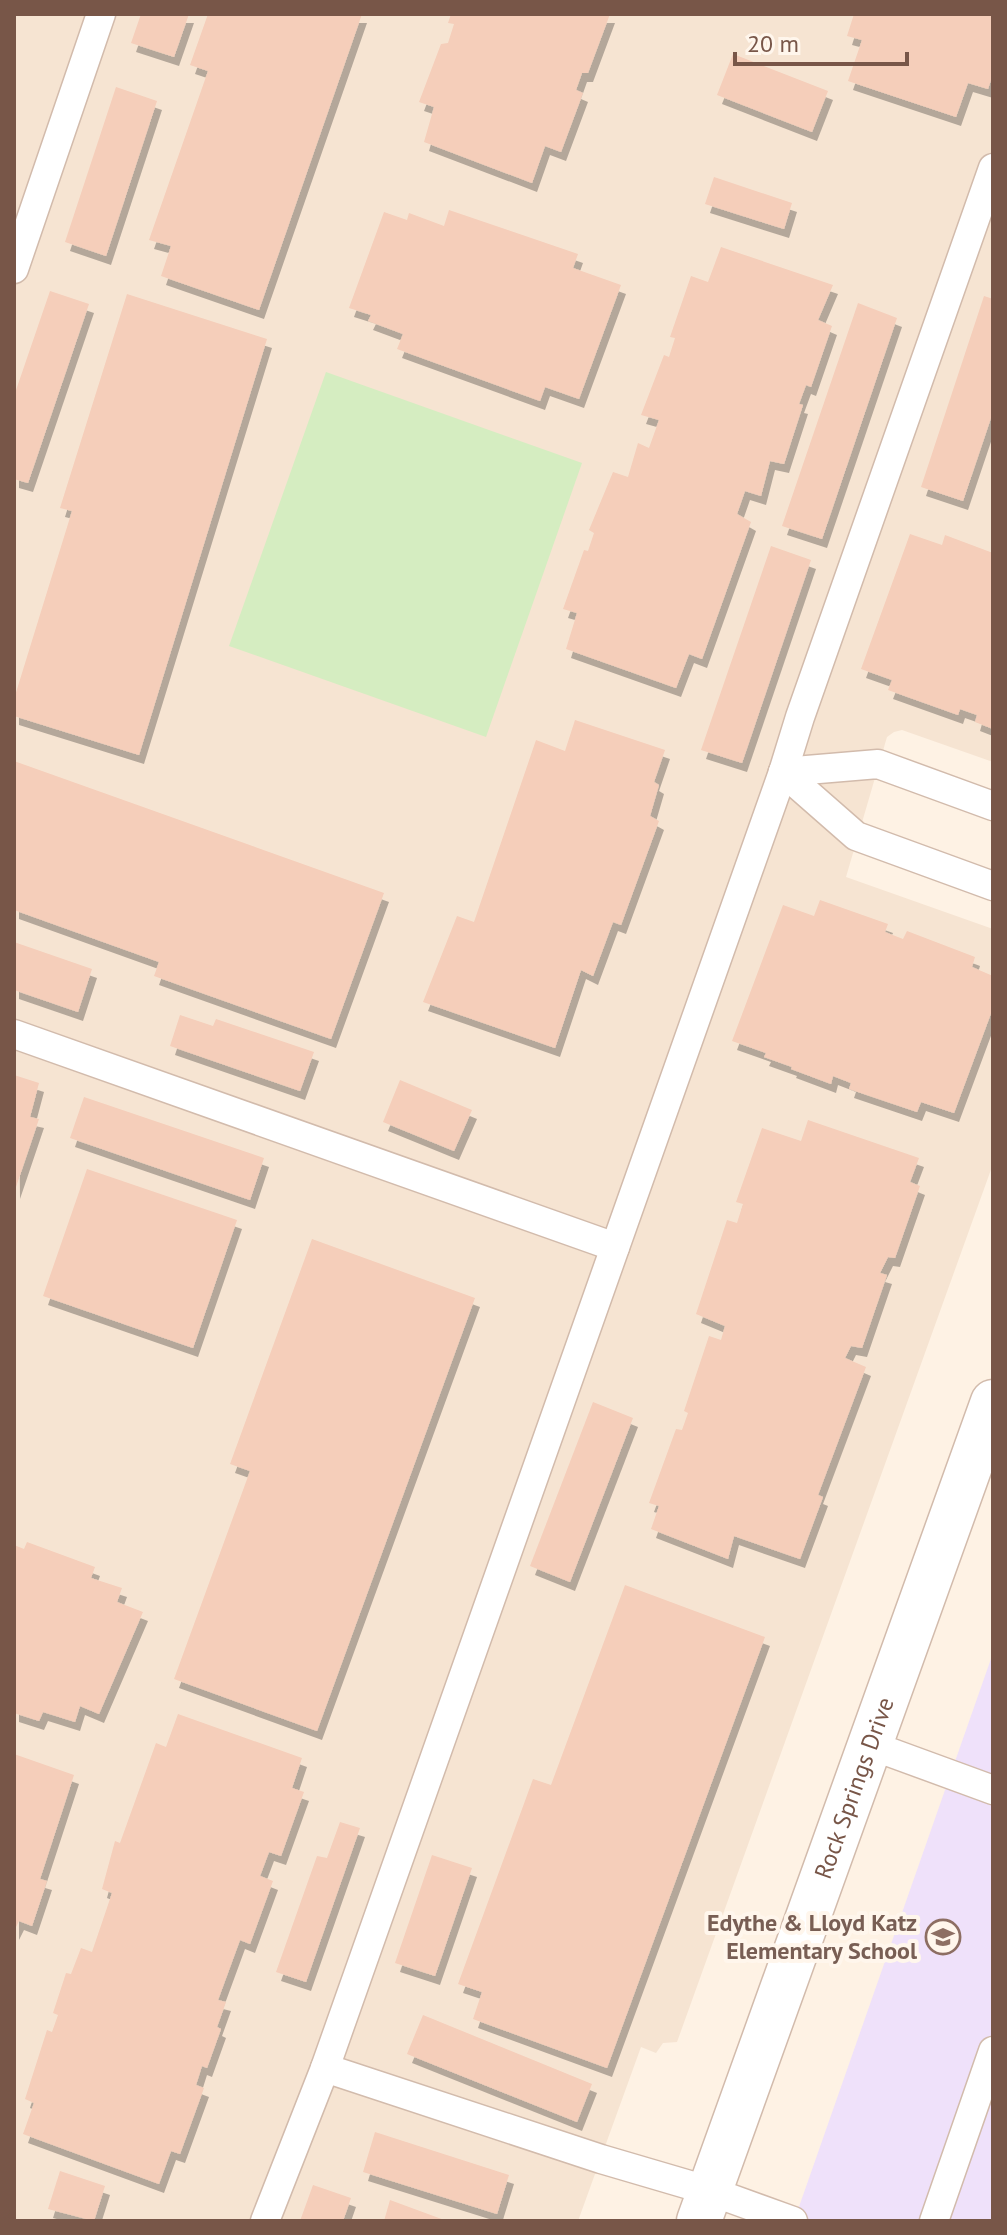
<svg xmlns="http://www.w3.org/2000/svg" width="1007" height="2235" font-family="'PT Sans',sans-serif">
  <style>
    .residential { fill: #f6e4d2 }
    .education { fill: #efe1fa }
    .green { fill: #d5edc1 }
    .building { fill: #f5ceba; filter: url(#shadow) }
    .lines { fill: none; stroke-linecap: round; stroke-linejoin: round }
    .service-casing { stroke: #d2bbac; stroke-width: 31 }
    .tertiary-casing { stroke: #d2bbac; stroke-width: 47 }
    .service { stroke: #fff; stroke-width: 28 }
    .tertiary { stroke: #fff; stroke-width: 44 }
    .labels { text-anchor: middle; stroke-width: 8; stroke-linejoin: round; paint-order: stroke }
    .street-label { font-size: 24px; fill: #785648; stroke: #fff6ec }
    .education-label { font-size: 24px; font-weight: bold; fill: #785e54; stroke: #fff6ec; text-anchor: end }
  </style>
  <defs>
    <filter id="shadow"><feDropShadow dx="5" dy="9" stdDeviation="0" flood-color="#0004"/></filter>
  </defs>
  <rect width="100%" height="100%" fill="#fef2e4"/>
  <path class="residential" d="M14 14H993V762L902 730 894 732 887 737 846 877 993 929V1164L677 2042 663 2043 656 2053 641 2047 578 2221H14Z"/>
  <path class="education" d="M993 1653V2221H794Z"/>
  <path class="green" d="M326 372 582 463 486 737 229 646Z"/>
  <g class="building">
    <path d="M141 14H189L174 57 131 43Z"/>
    <path d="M208 14H362L259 310 161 276 171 246 149 240 208 71 190 65Z"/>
    <path d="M451 14H610L588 73H582L576 90 583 93 561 152 545 146 532 183 424 142 434 107 419 102 441 44 448 43 454 24 448 23Z"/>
    <path d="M854 14H993V74L988 89 968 83 956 117 848 81 862 40 847 36Z"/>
    <path d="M733 54 828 91 812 132 717 95Z"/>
    <path d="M116 87 157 101 106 256 65 242Z"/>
    <path d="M714 177 792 203 784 229 705 204Z"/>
    <path d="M449 210 578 254 573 268 621 285 579 399 545 387 540 401 397 349 403 334 368 321 371 315 349 308 384 212 407 220 409 213 444 226Z"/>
    <path d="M721 247 833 285 818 320 832 326 811 387 806 385 799 404 803 405 784 464 770 461 761 496 745 491 737 514 751 522 702 659 689 654 676 688 566 649 577 613 563 609 584 550 588 551 594 533 589 530 613 472 628 477 638 443 649 448 659 420 641 415 664 355 669 357 675 338 670 337 691 276 708 282Z"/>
    <path d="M50 291 89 304 28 483 14 479V396Z"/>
    <path d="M127 294 267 339 139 755 14 716V699L72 511 60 508Z"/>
    <path d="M984 296 993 299V412L963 501 921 487Z"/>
    <path d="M858 303 897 318 822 539 782 526Z"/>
    <path d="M910 534 942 545 945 535 993 553V729L975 722 977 715 960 709 958 715 888 690 892 680 861 669Z"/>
    <path d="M771 546 811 560 742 763 701 750Z"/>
    <path d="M575 720 665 750 654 782 659 785 650 816 659 821 621 925 613 922 593 976 581 970 555 1048 423 1002 457 916 474 922 536 740 565 751Z"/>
    <path d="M14 761 384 893 331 1039 154 976 159 962 14 910Z"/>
    <path d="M820 900 888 924 885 932 903 939 907 931 975 957 972 967 993 976V1008L954 1113 921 1102 917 1112 849 1089 851 1083 833 1076 831 1084 791 1069 792 1067 764 1057 766 1053 732 1041 783 905 814 916Z"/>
    <path d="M14 942 92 969 78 1012 14 990Z"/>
    <path d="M180 1015 213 1026 216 1019 314 1052 300 1091 170 1046Z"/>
    <path d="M14 1075 39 1083 30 1117 39 1119 15 1190Z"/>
    <path d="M400 1080 472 1110 454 1151 383 1122Z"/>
    <path d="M84 1097 264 1158 250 1200 70 1138Z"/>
    <path d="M808 1120 919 1158 910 1182 920 1186 895 1258 888 1257 880 1273 887 1275 862 1348 851 1346 845 1358 866 1367 818 1495 823 1497 800 1559 734 1536 728 1559 651 1529 659 1506 649 1503 676 1429 682 1430 688 1413 684 1411 709 1336 721 1340 725 1326 696 1314 727 1220 737 1223 743 1204 736 1202 762 1128 801 1141Z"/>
    <path d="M87 1169 237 1220 193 1348 43 1296Z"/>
    <path d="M312 1239 475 1298 317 1731 174 1679 250 1471 230 1464Z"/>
    <path d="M593 1402 633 1418 570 1582 530 1566Z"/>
    <path d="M27 1542 95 1567 91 1578 122 1588 117 1602 143 1612 99 1714 80 1706 75 1722 43 1712 39 1721 14 1713V1545L24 1549Z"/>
    <path d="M625 1585 765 1637 607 2068 473 2019 482 1992 458 1984 533 1779 551 1785Z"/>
    <path d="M178 1714 302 1758 292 1788 304 1792 281 1856 269 1852 260 1876 273 1881 250 1944 240 1940 218 2000 226 2002 217 2027 221 2029 207 2068 202 2066 196 2085 204 2088 180 2154 171 2151 159 2184 23 2134 34 2103 25 2099 47 2030 52 2032 58 2015 53 2013 66 1973 71 1974 81 1948 92 1952 112 1893 102 1889 115 1841 120 1843 156 1743 166 1747Z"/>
    <path d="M14 1754 74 1775 40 1879 47 1881 32 1926 19 1921 14 1931Z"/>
    <path d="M340 1822 360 1828 306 1982 276 1972 317 1856 327 1858Z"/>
    <path d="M432 1855 472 1868 435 1976 395 1963Z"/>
    <path d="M423 2015 592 2084 577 2122 407 2054Z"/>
    <path d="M375 2132 509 2175 497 2214 363 2172Z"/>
    <path d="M60 2171 105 2186 94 2221 48 2209Z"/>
    <path d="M313 2185 351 2198 343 2221H300Z"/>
    <path d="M390 2200 447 2221H384Z"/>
  </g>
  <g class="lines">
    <g class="service-casing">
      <g id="service">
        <path d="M14 269 101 14"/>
        <path d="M783 772 856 836 993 886"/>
        <path d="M783 772 878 764 993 806"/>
        <path d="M14 1034 615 1247"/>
        <path d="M870 1745 993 1790"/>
        <path d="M325 2068 783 772 800 717 993 168"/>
        <path d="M265 2221 325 2068 601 2159 710 2191 793 2221"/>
        <path d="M934 2221 993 2051"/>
      </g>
    </g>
    <g class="tertiary-casing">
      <g id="tertiary">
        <path id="s1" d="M699 2221 993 1402"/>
      </g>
    </g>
    <use href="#service" class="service"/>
    <use href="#tertiary" class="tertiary"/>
  </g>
  <defs>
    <g id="school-ring" transform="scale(1.8)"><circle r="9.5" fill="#fff6ec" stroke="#8d6e63" stroke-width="1.5"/><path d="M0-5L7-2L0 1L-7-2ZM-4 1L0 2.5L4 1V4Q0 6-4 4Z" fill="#8d6e63"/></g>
  </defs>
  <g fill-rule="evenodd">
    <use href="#school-ring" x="943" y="1937"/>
  </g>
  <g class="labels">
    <g class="street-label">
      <text dy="8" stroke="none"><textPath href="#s1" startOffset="460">Rock Springs Drive</textPath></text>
    </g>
    <g class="education-label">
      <text x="917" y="1931">Edythe &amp; Lloyd Katz<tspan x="917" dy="28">Elementary School</tspan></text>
    </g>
  </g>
  <rect width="1007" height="2235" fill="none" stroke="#785648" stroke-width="32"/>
  <path d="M735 52v12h172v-12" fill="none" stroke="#785648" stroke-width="4"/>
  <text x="747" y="52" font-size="24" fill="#785648" stroke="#fff6ec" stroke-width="6" paint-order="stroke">20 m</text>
</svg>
